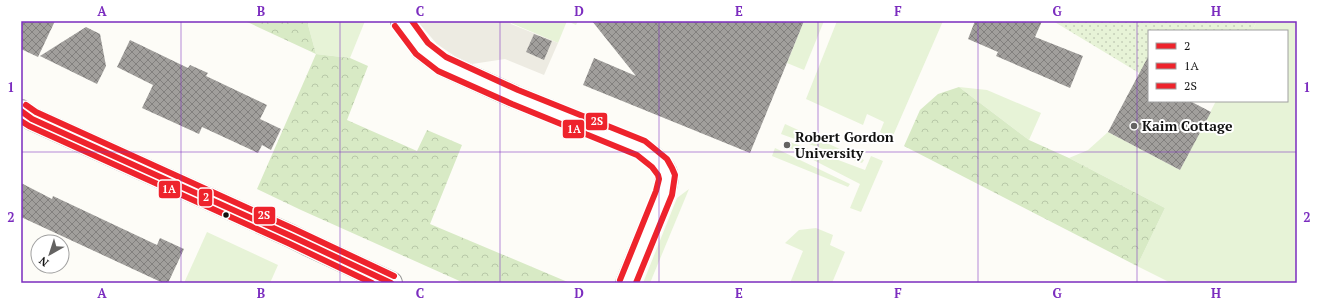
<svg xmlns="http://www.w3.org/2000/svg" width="1318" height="304" font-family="'PT Serif',serif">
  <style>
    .grass { fill: #e7f3d7 }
    .forest { fill: url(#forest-crowns) }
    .park { fill: url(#park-dots) }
    .plaza { fill: #edebe2 }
    .building { fill: url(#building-cross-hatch) }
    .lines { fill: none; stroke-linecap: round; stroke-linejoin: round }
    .minor-casing { stroke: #979795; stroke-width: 24 }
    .minor { stroke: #fffffe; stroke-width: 22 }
    .bus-1-casing { stroke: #fff; stroke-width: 9 }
    .bus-2-casing { stroke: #fff; stroke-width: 9 }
    .bus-3-casing { stroke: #fff; stroke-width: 9 }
    .bus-1 { stroke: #ee232c; stroke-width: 6 }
    .bus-2 { stroke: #ee232c; stroke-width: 6 }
    .bus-3 { stroke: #ee232c; stroke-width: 6 }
    .grid { fill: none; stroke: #7b2cbf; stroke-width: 1; stroke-opacity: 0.55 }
    .poi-dot { fill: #646362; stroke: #fff; stroke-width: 1.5 }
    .bus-dot { fill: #111; stroke: #fff; stroke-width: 1.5 }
    .labels { text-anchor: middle; stroke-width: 4; stroke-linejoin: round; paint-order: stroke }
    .poi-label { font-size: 14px; font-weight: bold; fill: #111; stroke: #fff; text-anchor: start }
    .line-badge { stroke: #fff; stroke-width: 1.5 }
    .badge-label { font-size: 11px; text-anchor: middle; font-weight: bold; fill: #fff }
    .neatline { fill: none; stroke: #7b2cbf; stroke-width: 1.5 }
    .grid-label { font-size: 13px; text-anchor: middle; font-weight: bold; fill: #7b2cbf }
  </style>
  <defs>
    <pattern id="forest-crowns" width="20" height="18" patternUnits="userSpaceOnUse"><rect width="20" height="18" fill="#d8eac5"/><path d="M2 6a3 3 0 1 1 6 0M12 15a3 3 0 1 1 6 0" fill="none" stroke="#b8c8a8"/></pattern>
    <pattern id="park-dots" width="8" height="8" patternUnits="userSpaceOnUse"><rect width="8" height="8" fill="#e7f3d7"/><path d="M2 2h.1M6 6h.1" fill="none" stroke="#c5cfb8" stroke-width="1.8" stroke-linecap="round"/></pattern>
    <pattern id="building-cross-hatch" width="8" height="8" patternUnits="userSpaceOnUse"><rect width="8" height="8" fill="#a19f9c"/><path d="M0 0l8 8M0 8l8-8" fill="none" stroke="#82807e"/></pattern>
  </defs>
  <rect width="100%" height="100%" fill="#fdfcf7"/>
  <g class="grass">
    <path d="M307 21H365L350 58 316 54Z"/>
    <path d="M510 21H578L576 25 567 21 558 43 511 23Z"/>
    <path d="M804 21H824L804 70 787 63Z"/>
    <path d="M837 21H943L892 138 880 132 884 122 867 114 863 125 806 99Z"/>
    <path d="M1257 21H1297V283H1171L1137 266 1165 208 1069 158 1088 150 1108 132 1180 170 1216 101H1287V31H1252Z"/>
    <path d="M959 87 987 90 1041 113 1029 140Z"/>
    <path d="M785 124 864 160 862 163 781 134Z"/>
    <path d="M790 142 865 170 871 156 883 161 861 212 850 208 860 184 788 147Z"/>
    <path d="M775 148 850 184 848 187 772 156Z"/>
    <path d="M689 189 650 283H643L677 198Z"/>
    <path d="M816 228 833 235 830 245 845 252 832 283H790L803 251 785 243 799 230Z"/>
    <path d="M207 232 278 265 270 283H184Z"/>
  </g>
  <g class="forest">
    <path d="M245 21H307L316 54 350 58 368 66 347 120 417 151 427 130 462 145 430 224 570 283H464L301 210 257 189 316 54Z"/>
    <path d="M959 87 1029 140 1069 158 1165 208 1137 266 904 146 920 110 938 94Z"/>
  </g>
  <path class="park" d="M1053 21H1257L1252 31H1149V79Z"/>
  <path class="plaza" d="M417 21H510L511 24 558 43 544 75 505 59 472 64 456 57 437 44Z"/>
  <g class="building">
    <path d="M21 21H55L38 57 21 49Z"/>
    <path d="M592 21H804L750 153 583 85 594 58 636 76Z"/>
    <path d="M975 21H1042L1035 37 1083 56 1070 88 996 56 998 52 968 39Z"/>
    <path d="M86 27 100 34 106 66 97 84 40 56Z"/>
    <path d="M534 34 552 41 544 60 526 52Z"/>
    <path d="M130 40 188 68 190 65 208 73 206 76 267 105 260 119 281 129 271 150 262 145 258 153 202 127 199 134 142 108 153 85 117 67Z"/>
    <path d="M1149 55V101H1190L1211 112 1180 170 1108 132Z"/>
    <path d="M21 183 52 199 53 196 157 245 160 238 184 249 168 283H163L21 217Z"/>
  </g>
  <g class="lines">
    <g class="minor-casing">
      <g id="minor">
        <path d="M402 21 422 49 442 64 515 97 641 148C648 154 661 162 665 171 669 177 665 187 664 193L627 283"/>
        <path d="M21 111 32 119 291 236 307 244 391 283"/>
      </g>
    </g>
    <use href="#minor" class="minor"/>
    <g class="bus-1-casing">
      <path id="bus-1" d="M21 111 32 119 291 236 391 283"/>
    </g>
    <g class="bus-2-casing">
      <g id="bus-2">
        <path d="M395 26 416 54 438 71 512 104 637 155 652 167 658 175 659 179 656 191 620 280"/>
        <path d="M21 121 29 126 288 243 372 283"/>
      </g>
    </g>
    <g class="bus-3-casing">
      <g id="bus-3">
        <path d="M412 21 428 43 446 57 518 90 645 141 667 159 672 168 675 175 672 195 636 283"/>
        <path d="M26 105 36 112 294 229 394 276"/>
      </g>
    </g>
    <use href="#bus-1" class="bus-1"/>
    <use href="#bus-2" class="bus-2"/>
    <use href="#bus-3" class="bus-3"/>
  </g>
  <path class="grid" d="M181 21V283M340 21V283M500 21V283M659 21V283M818 21V283M978 21V283M1137 21V283M21 152H1297"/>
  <g class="poi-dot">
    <circle cx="1134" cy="126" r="4"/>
    <circle cx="787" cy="145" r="4"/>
  </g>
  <circle class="bus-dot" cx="226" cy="215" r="3.5"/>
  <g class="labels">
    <g class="poi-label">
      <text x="1142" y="131">Kaim Cottage</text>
      <text x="795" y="142">Robert Gordon<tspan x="795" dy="16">University</tspan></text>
    </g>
  </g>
  <g class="line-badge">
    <rect x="585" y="112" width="23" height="19" rx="4" fill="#ee232c"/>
    <rect x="562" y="119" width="23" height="20" rx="4" fill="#ee232c"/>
    <rect x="158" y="180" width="23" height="19" rx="4" fill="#ee232c"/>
    <rect x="198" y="188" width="15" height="19" rx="4" fill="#ee232c"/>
    <rect x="253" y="206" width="23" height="19" rx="4" fill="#ee232c"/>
  </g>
  <g class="badge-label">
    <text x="597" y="125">2S</text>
    <text x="574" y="133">1A</text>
    <text x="169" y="193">1A</text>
    <text x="206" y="201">2</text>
    <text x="264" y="219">2S</text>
  </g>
  <rect width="1318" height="304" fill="none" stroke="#ffffff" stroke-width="44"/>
  <rect x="1148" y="30" width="140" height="72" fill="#ffffff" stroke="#a0a0a0"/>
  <rect x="1156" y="43" width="20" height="6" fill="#ee232c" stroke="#a0a0a0"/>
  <text x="1184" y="50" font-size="12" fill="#111111">2</text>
  <rect x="1156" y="63" width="20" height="6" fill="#ee232c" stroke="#a0a0a0"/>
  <text x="1184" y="70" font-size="12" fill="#111111">1A</text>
  <rect x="1156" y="83" width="20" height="6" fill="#ee232c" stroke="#a0a0a0"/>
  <text x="1184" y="90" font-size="12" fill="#111111">2S</text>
  <g transform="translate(50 254) rotate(219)"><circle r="19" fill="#ffffff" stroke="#a0a0a0"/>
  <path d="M0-3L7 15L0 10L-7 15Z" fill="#646362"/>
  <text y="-6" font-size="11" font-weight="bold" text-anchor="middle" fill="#111111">N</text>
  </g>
  <rect x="22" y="22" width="1274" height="260" class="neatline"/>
  <g class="grid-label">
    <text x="102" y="16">A</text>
    <text x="261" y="16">B</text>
    <text x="420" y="16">C</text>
    <text x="579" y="16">D</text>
    <text x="739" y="16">E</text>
    <text x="898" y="16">F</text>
    <text x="1057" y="16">G</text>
    <text x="1216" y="16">H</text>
    <text x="11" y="92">1</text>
    <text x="1307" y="92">1</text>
    <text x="11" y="222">2</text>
    <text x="1307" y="222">2</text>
    <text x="102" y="298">A</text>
    <text x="261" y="298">B</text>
    <text x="420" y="298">C</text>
    <text x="579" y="298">D</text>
    <text x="739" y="298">E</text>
    <text x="898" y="298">F</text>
    <text x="1057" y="298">G</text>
    <text x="1216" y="298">H</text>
  </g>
</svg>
